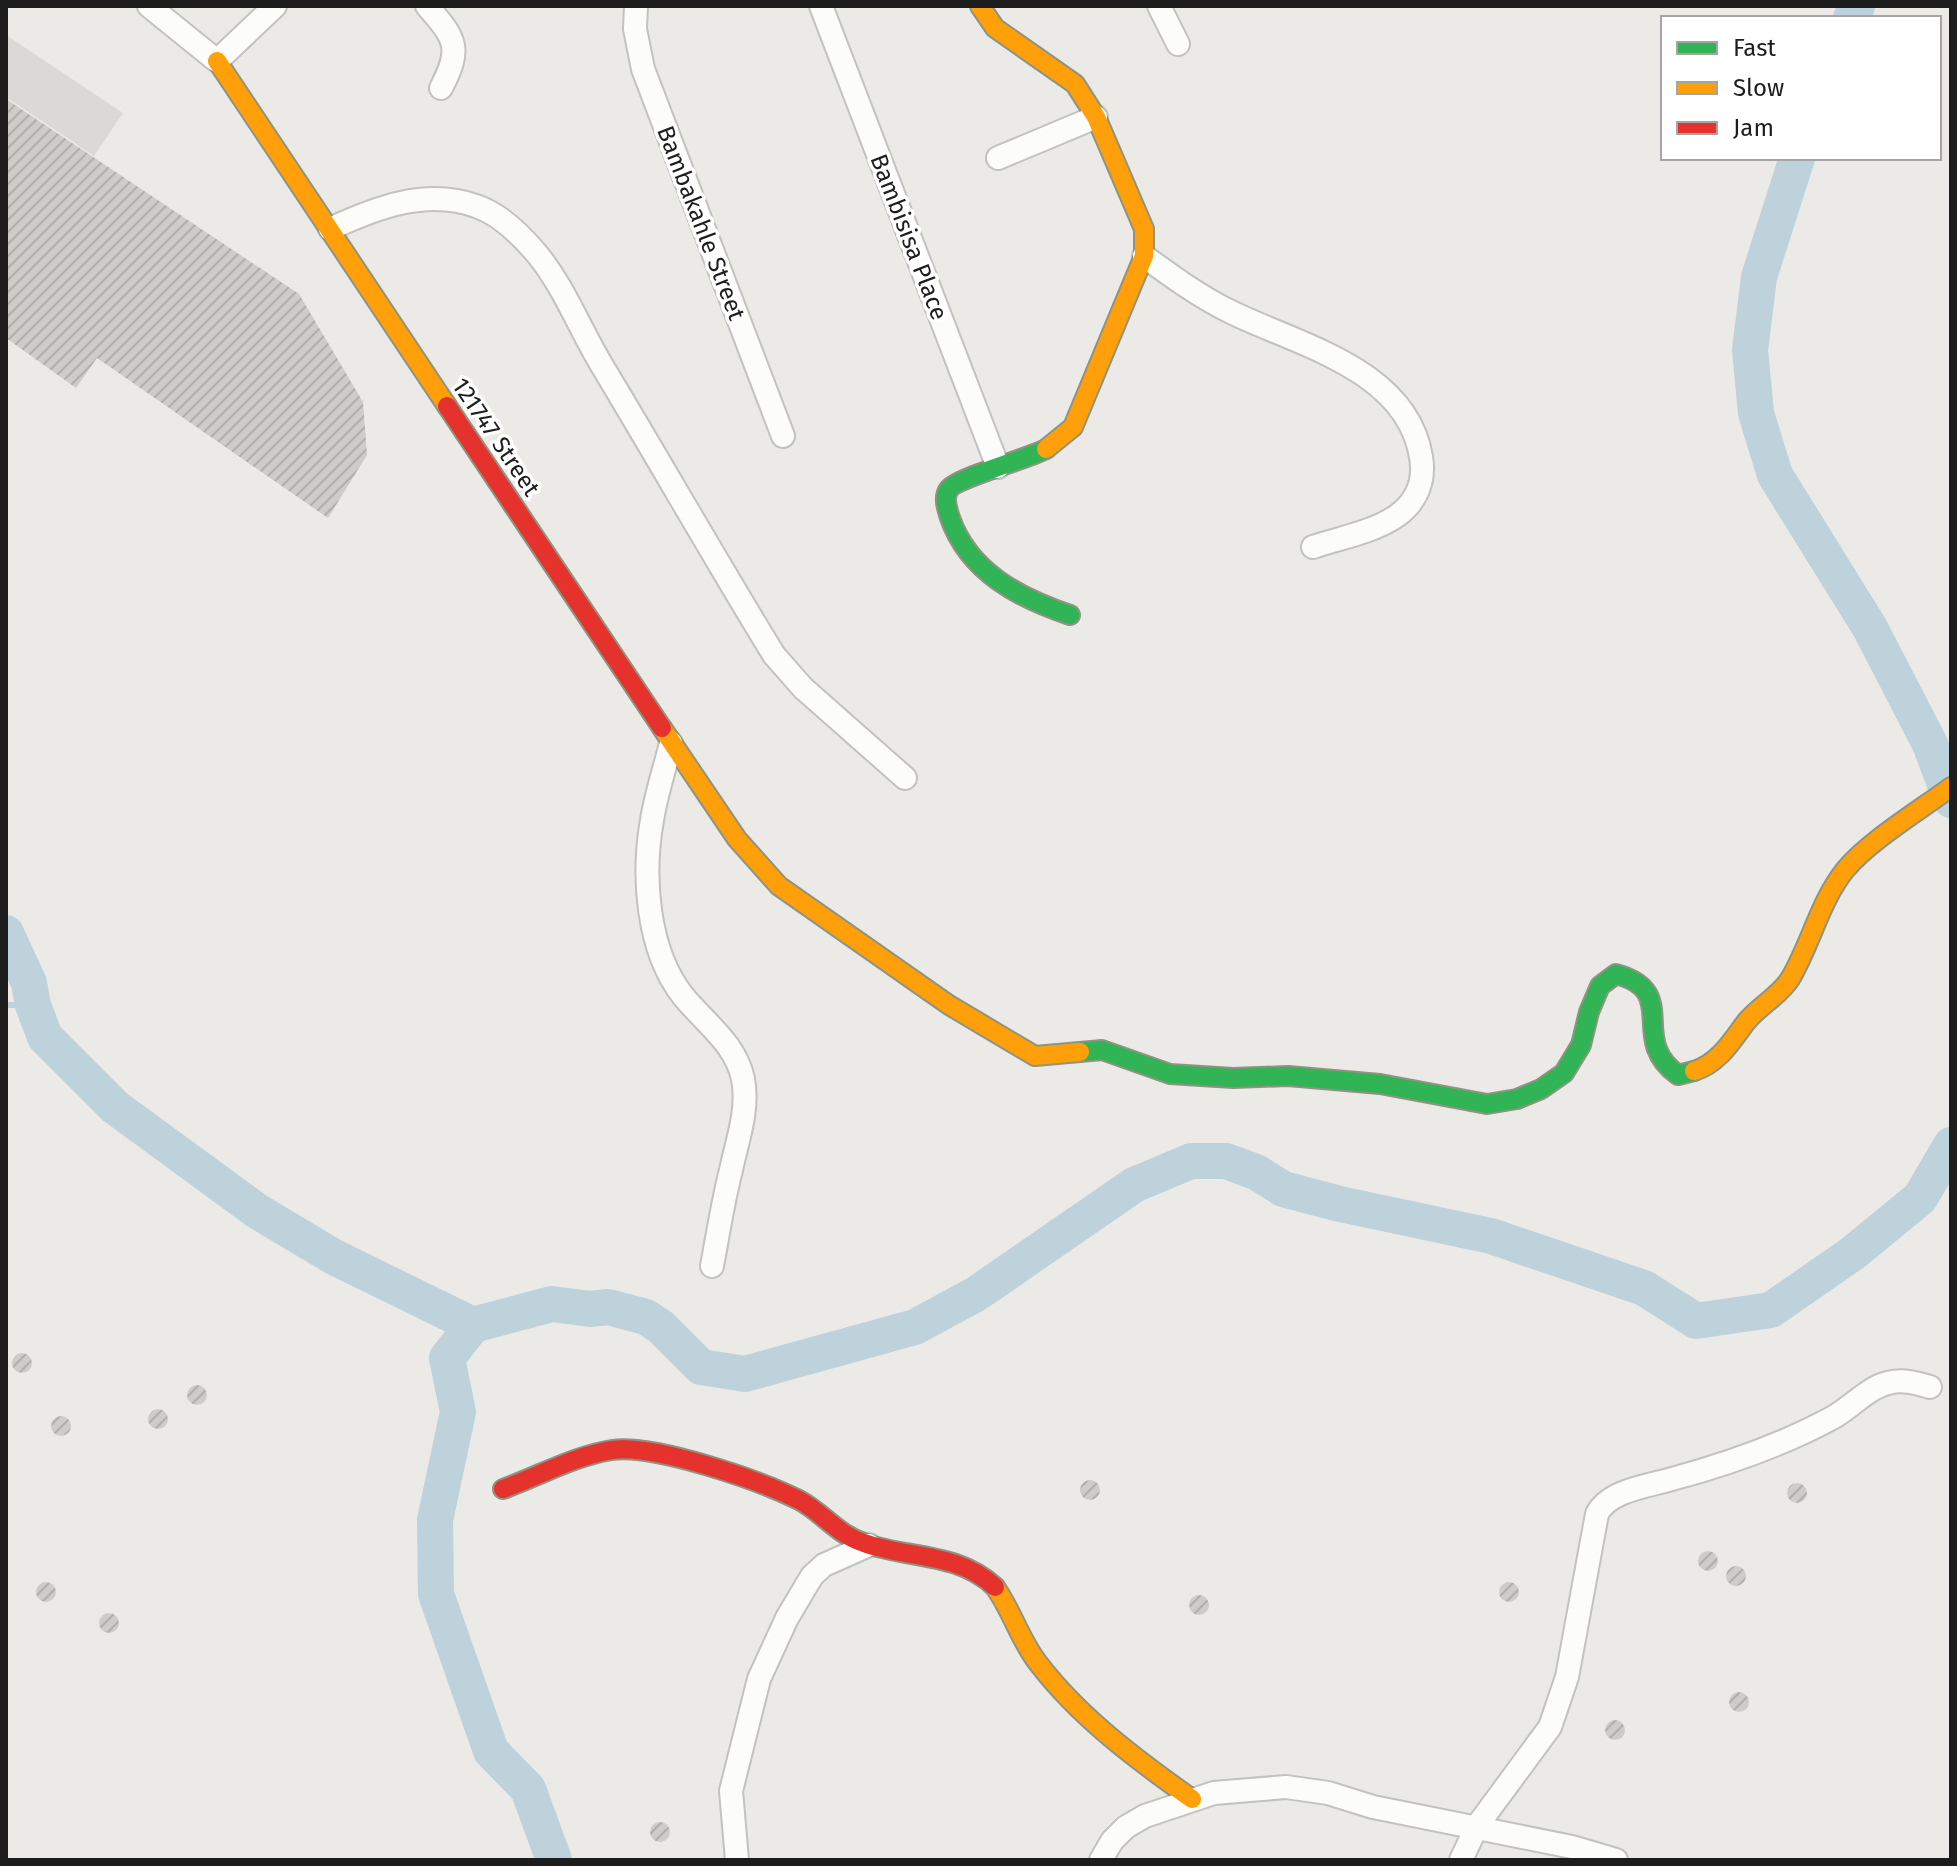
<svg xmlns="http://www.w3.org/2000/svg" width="1957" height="1866" font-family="'Fira Sans',sans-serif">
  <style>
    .residential { fill: #dad9d7 }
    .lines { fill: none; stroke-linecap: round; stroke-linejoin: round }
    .stream { stroke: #bed2db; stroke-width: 6 }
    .river { stroke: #bed2db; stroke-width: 36 }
    .building { fill: url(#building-hatch) }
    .street-casing { stroke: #c2c2c0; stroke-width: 26 }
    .fast-casing { stroke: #909381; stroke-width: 22 }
    .slow-casing { stroke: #909381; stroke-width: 22 }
    .jam-casing { stroke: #909381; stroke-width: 22 }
    .street { stroke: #fcfcfb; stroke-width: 22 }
    .fast { stroke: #30b455; stroke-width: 18 }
    .slow { stroke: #ff9f0a; stroke-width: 18 }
    .jam { stroke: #e5322d; stroke-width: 18 }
    .labels { text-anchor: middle; stroke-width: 7; stroke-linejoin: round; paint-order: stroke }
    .street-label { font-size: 24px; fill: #1d1d1d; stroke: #fff }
  </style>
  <defs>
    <pattern id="building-hatch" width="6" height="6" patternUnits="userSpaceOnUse" patternTransform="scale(2)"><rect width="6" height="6" fill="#ceccc9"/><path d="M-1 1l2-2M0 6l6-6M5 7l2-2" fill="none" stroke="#b0afac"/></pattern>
  </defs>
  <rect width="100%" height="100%" fill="#ebeae6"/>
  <path class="residential" d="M6 35 123 113 94 156 6 97Z"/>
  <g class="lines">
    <path class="stream" d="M6 1005H33"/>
    <g class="river">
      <path d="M1851 18 1857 6"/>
      <path d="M1797 158 1759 277 1750 350 1756 413 1775 475 1870 628 1930 744 1951 800"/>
      <path d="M6 933 29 983 33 1005 45 1037 115 1107 257 1211 334 1257 473 1325 552 1304 590 1309 608 1307 646 1317 661 1327 701 1367 745 1374 915 1327 976 1294 1134 1185 1191 1161H1226L1256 1172 1283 1189 1340 1204 1491 1236 1644 1288 1696 1321 1771 1310 1853 1253 1920 1198 1951 1145"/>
      <path d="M473 1325 447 1358 458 1412 435 1520 436 1594 491 1751 528 1789 554 1860"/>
    </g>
  </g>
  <g class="building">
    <path d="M6 99 299 294 363 402 367 455 328 518 97 358 76 388 6 338Z"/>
    <circle cx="22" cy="1363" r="10"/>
    <circle cx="197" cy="1395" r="10"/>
    <circle cx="158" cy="1419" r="10"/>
    <circle cx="61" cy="1426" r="10"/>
    <circle cx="1090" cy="1490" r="10"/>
    <circle cx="1797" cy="1493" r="10"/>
    <circle cx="1708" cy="1561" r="10"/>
    <circle cx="1736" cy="1576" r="10"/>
    <circle cx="1509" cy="1592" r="10"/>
    <circle cx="46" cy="1592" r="10"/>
    <circle cx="1199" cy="1605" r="10"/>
    <circle cx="109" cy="1623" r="10"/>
    <circle cx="1739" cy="1702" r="10"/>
    <circle cx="1615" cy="1730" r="10"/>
    <circle cx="660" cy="1832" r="10"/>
  </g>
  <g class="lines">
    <g class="street-casing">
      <g id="street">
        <path d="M149 6 217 61 275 6"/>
        <path d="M427 6C456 39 462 48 441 88"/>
        <path d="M636 6 635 29 643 69 783 436"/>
        <path d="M821 6 998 467"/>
        <path d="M1159 6 1178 44"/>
        <path d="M998 158 1096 117"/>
        <path d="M330 229C375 208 426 188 476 206 500 214 521 235 537 254 564 287 579 327 601 364 659 460 715 559 774 655L803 688 905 778"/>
        <path d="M1144 256C1171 276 1200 297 1231 312 1298 345 1407 369 1421 457 1425 480 1417 501 1398 515 1375 532 1339 538 1313 547"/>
        <path d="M671 743C665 768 656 794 652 820 642 876 647 950 683 996 705 1023 736 1044 743 1079 749 1110 737 1141 731 1170 723 1201 718 1234 712 1266"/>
        <path d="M737 1860 731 1791 759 1679 787 1618 812 1576 824 1565 869 1545"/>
        <path d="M1101 1860 1112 1841 1126 1827 1145 1816 1214 1793 1286 1787 1328 1793 1373 1807 1572 1847 1616 1860"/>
        <path d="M1461 1860 1477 1826 1550 1727 1567 1677 1597 1514C1609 1490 1649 1486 1672 1479 1724 1465 1784 1444 1832 1418 1851 1408 1867 1388 1888 1383 1903 1379 1916 1383 1930 1387"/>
      </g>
    </g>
    <g class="fast-casing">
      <g id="fast">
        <path d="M1046 449C1027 459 957 478 949 489 943 497 947 509 950 518 969 572 1019 598 1070 615"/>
        <path d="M1080 1052 1102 1050 1170 1074 1233 1078 1288 1076 1380 1084 1487 1104 1517 1099 1541 1089 1564 1073 1581 1045 1589 1012 1600 986 1616 974C1682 992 1627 1039 1678 1075L1694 1071"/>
      </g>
    </g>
    <g class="slow-casing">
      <g id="slow">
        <path d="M980 6 995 28 1075 84 1096 117 1144 229V256L1073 427 1046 449"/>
        <path d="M217 61 447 406"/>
        <path d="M662 728 737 839 779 886 949 1005 1035 1056 1080 1052"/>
        <path d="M1694 1071C1718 1064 1732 1041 1746 1022 1759 1006 1779 996 1790 979 1811 944 1819 903 1845 870 1869 841 1920 810 1951 787"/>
        <path d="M995 1587C1012 1611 1020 1640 1038 1663 1079 1717 1137 1760 1192 1799"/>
      </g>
    </g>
    <g class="jam-casing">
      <g id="jam">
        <path d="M447 406 662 728"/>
        <path d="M503 1489C539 1476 574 1456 612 1450 654 1444 759 1480 799 1500 822 1512 838 1535 864 1543 909 1559 958 1552 995 1587"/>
      </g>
    </g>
    <use href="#street" class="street"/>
    <use href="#fast" class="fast"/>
    <use href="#slow" class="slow"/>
    <use href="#jam" class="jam"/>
  </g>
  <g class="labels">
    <g class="street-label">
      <text transform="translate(701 223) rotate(69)" y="8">Bambakahle Street</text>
      <text transform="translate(909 237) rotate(69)" y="8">Bambisisa Place</text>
      <text transform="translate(496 437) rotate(56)" y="8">121747 Street</text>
    </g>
  </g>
  <rect width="1957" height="1866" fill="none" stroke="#1d1d1d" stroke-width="16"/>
  <rect x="1661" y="16" width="280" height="144" fill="#ffffff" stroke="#a5a5a5" stroke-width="2"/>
  <rect x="1677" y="42" width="40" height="12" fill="#30b455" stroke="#a5a5a5" stroke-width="2"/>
  <text x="1733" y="56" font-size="24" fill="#1d1d1d">Fast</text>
  <rect x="1677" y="82" width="40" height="12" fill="#ff9f0a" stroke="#a5a5a5" stroke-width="2"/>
  <text x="1733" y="96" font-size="24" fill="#1d1d1d">Slow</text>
  <rect x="1677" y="122" width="40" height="12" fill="#e5322d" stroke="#a5a5a5" stroke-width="2"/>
  <text x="1733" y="136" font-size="24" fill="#1d1d1d">Jam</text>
</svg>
